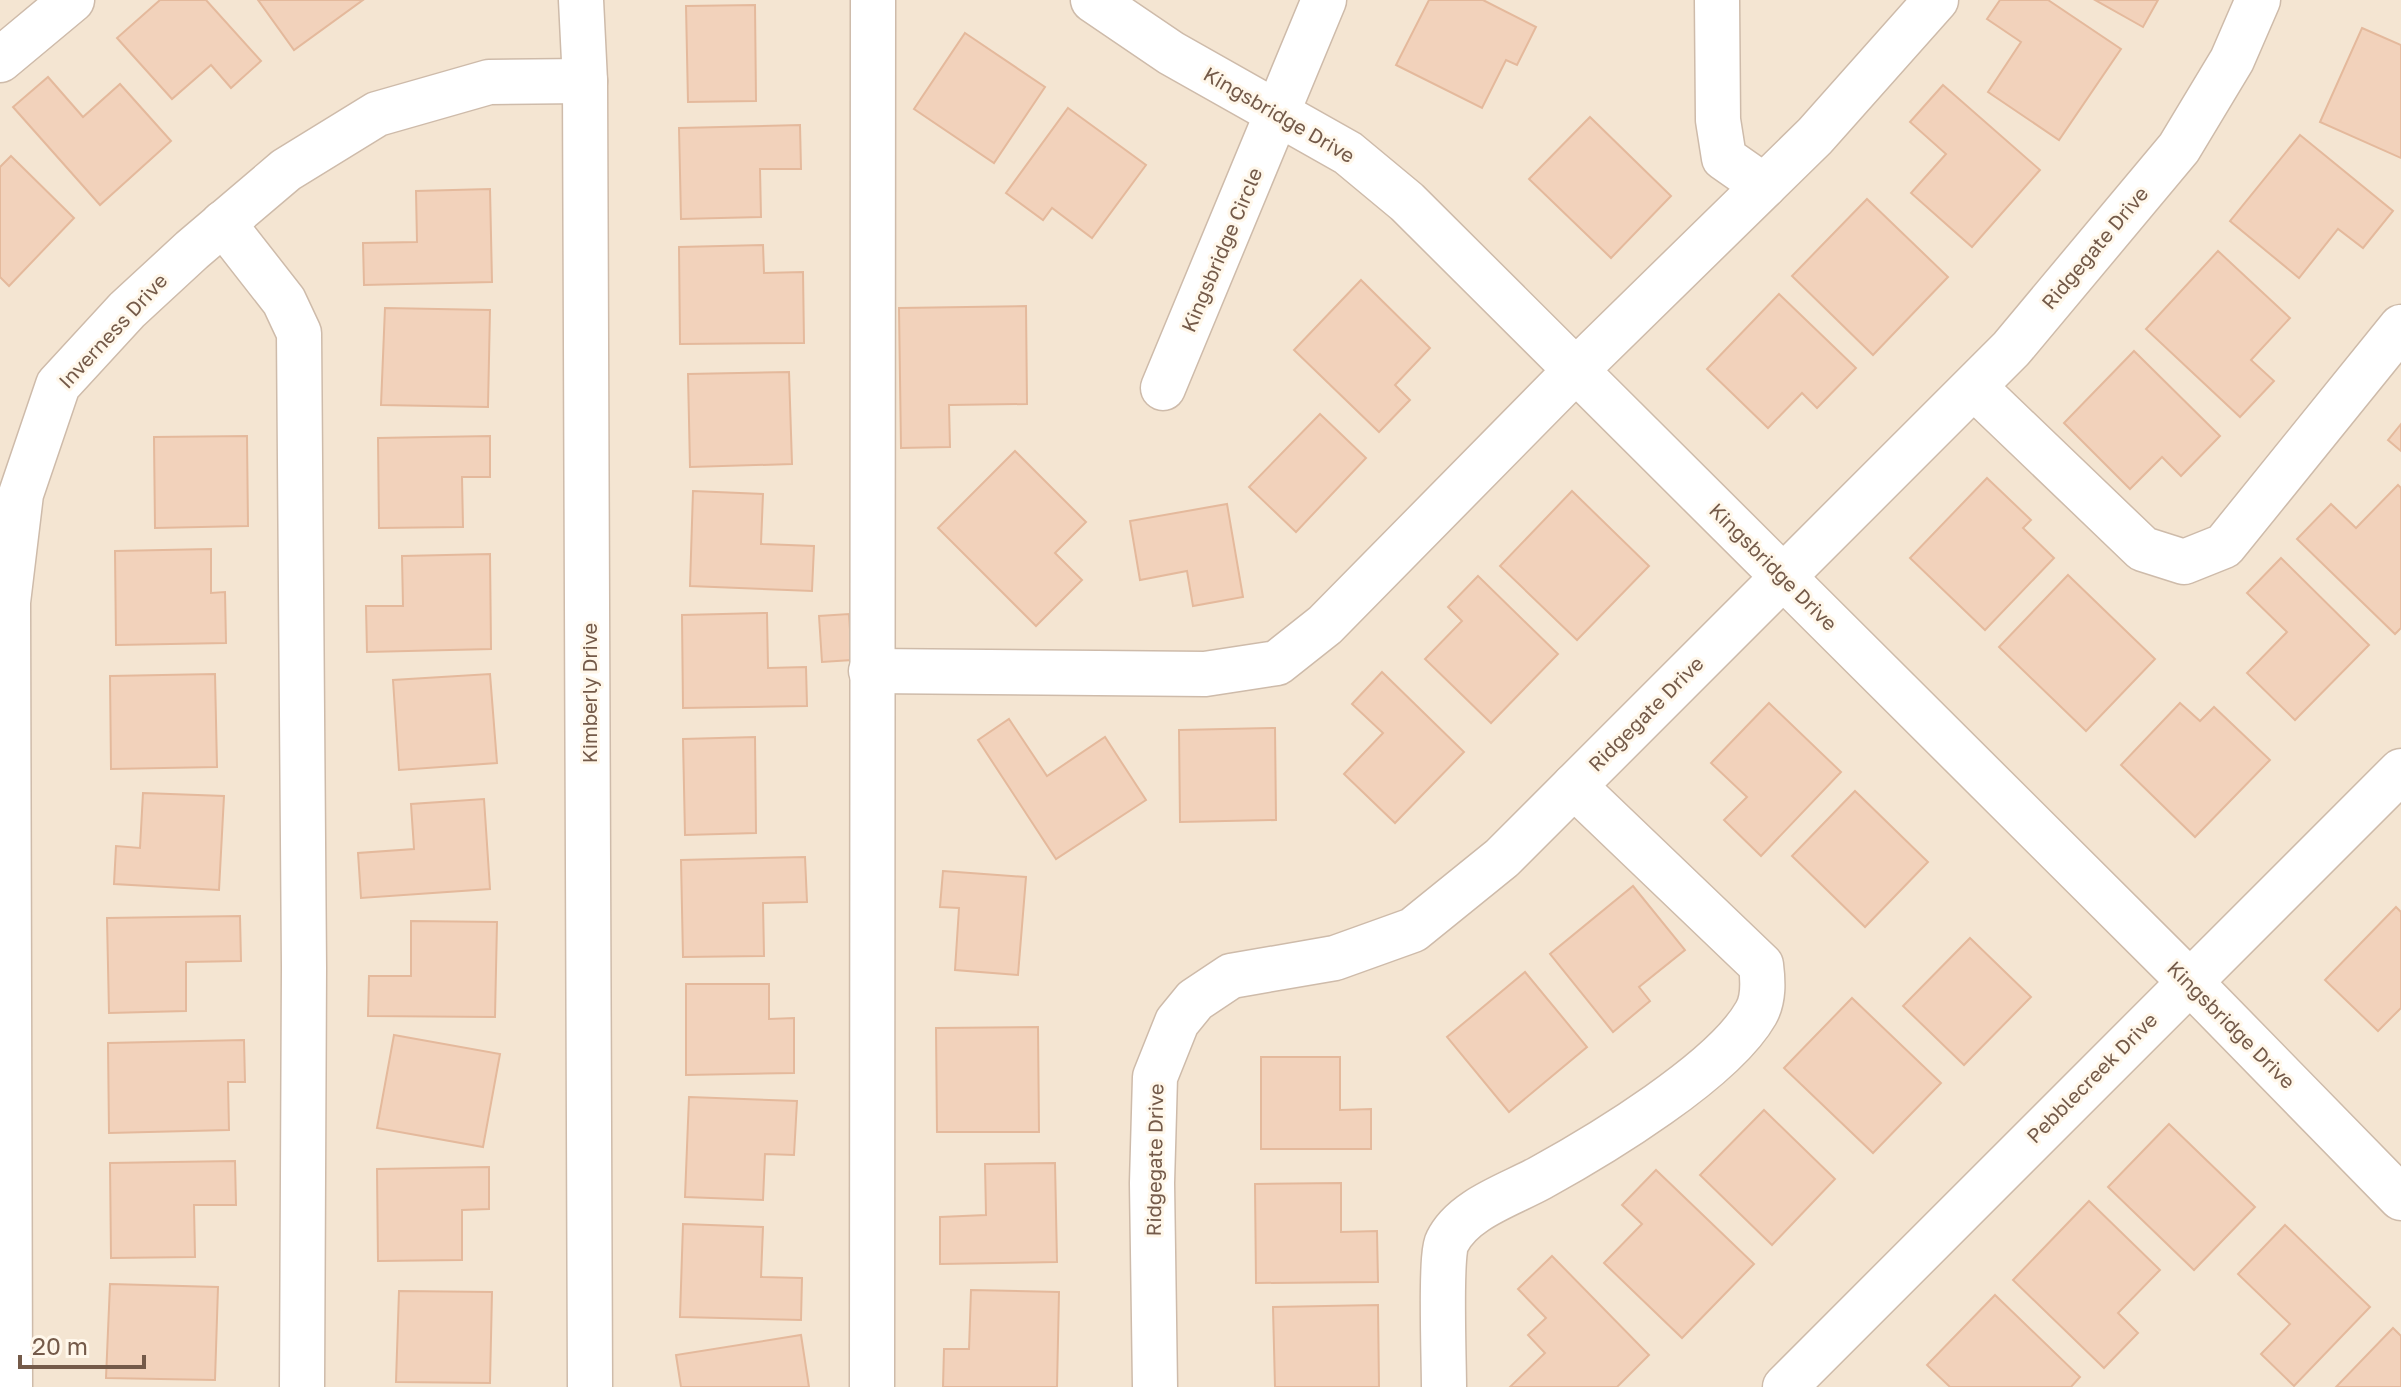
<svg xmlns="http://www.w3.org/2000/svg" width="2401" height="1387" font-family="'Golos Text',sans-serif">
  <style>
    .residential { fill: #f4e5d2 }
    .building { fill: #f2d2bb; stroke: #e4b99c; stroke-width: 2 }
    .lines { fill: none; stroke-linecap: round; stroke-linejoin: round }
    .minor-casing { stroke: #cebbaa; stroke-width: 47 }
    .minor { stroke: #fff; stroke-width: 44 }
    .labels { text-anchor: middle; stroke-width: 6; stroke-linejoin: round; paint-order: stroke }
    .street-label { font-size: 20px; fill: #745a49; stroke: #fff7ea }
  </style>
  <rect width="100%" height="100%" fill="#fcf3e4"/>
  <rect class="residential" x="0" y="0" width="2401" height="1387"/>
  <g class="building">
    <path d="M160 0H206L261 61 231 88 211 65 172 99 117 38Z"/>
    <path d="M258 0H363L294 50Z"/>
    <path d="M1429 0H1483L1536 27 1517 65 1506 60 1482 108 1396 65Z"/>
    <path d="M2000 0H2048L2121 49 2059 140 1988 92 2021 42 1987 19Z"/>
    <path d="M2095 0H2158L2143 27Z"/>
    <path d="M755 5 756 101 688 102 686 6Z"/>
    <path d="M2362 28 2401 45V158L2320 122Z"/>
    <path d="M965 33 1045 87 994 163 914 109Z"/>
    <path d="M48 77 83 117 120 84 171 141 100 205 13 107Z"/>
    <path d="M1943 85 2040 170 1972 247 1911 193 1946 154 1910 122Z"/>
    <path d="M1068 108 1146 165 1092 238 1052 208 1043 220 1006 193Z"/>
    <path d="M1590 117 1671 196 1611 258 1529 179Z"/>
    <path d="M800 125 801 169H760L761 217 681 219 679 128Z"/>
    <path d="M2300 135 2393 211 2363 248 2338 229 2299 278 2230 221Z"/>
    <path d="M11 156 74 218 9 286 0 277V167Z"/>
    <path d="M490 189 492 282 364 285 363 243 417 242 416 191Z"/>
    <path d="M1867 199 1948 277 1873 355 1792 276Z"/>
    <path d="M763 245 764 273 803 272 804 343 680 344 679 247Z"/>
    <path d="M2218 251 2290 318 2251 360 2274 381 2240 417 2146 329Z"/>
    <path d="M1361 280 1430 348 1395 385 1410 400 1379 432 1294 350Z"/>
    <path d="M1779 294 1856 368 1817 408 1802 393 1768 428 1707 369Z"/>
    <path d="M1026 306 1027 404 949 405 950 447 901 448 899 308Z"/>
    <path d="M385 308 490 310 488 407 381 405Z"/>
    <path d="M2134 351 2220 436 2181 476 2162 457 2130 489 2064 423Z"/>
    <path d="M789 372 792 464 690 467 688 374Z"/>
    <path d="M1320 414 1366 458 1296 532 1249 487Z"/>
    <path d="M2401 424V451L2388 440Z"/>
    <path d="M247 436 248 526 155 528 154 437Z"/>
    <path d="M490 436V477H462L463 527 379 528 378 438Z"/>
    <path d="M1015 451 1086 522 1055 553 1082 580 1036 626 938 528Z"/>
    <path d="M1987 478 2031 520 2023 528 2054 558 1985 630 1910 558Z"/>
    <path d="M2398 485 2401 488V628L2395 634 2297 539 2331 504 2356 528Z"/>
    <path d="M693 491 763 494 761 544 814 546 812 591 690 586Z"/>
    <path d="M1572 491 1649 566 1577 640 1500 566Z"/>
    <path d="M1227 504 1243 597 1193 606 1187 571 1140 580 1130 521Z"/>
    <path d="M211 549V593L225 592 226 643 116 645 115 551Z"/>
    <path d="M490 554 491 649 367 652 366 606H403L402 556Z"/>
    <path d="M2281 558 2369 645 2295 720 2247 673 2287 632 2247 593Z"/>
    <path d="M2068 575 2155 659 2086 731 1999 647Z"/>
    <path d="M1478 576 1558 654 1491 723 1425 659 1462 621 1448 607Z"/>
    <path d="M767 613 768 668 806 667 807 706 683 708 682 615Z"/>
    <path d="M849 614 852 660 822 662 819 616Z"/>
    <path d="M1382 672 1464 752 1395 823 1344 774 1383 733 1352 704Z"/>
    <path d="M215 674 217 767 111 769 110 676Z"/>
    <path d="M490 674 497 763 399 770 393 680Z"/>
    <path d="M1769 703 1841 772 1761 856 1724 820 1747 797 1711 763Z"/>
    <path d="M2180 703 2200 721 2214 707 2270 760 2195 837 2121 765Z"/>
    <path d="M1009 719 1047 776 1105 737 1146 800 1056 859 978 740Z"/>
    <path d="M1275 728 1276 820 1180 822 1179 730Z"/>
    <path d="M755 737 756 833 685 835 683 739Z"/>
    <path d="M1855 791 1928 862 1865 927 1792 856Z"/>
    <path d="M143 793 224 796 219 890 114 884 116 846 140 848Z"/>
    <path d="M484 799 490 889 361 898 358 853 414 849 411 804Z"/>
    <path d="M805 857 807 902 763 903 764 956 683 957 681 860Z"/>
    <path d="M943 871 1026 877 1018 975 955 970 959 908 940 907Z"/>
    <path d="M1633 886 1685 950 1639 987 1650 1001 1613 1032 1550 954Z"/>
    <path d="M2396 907 2401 912V1008L2378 1031 2325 980Z"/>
    <path d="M240 916 241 961 186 962V1011L109 1013 107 918Z"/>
    <path d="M411 921 497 922 495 1017 368 1016 369 976H411Z"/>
    <path d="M1970 938 2031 997 1964 1065 1903 1006Z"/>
    <path d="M1525 972 1587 1047 1509 1112 1447 1037Z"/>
    <path d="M686 984H769V1019L794 1018V1073L686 1075Z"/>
    <path d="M1852 998 1941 1083 1873 1153 1784 1068Z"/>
    <path d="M1038 1027 1039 1132H937L936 1028Z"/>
    <path d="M394 1035 500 1054 483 1147 377 1128Z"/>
    <path d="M244 1040 245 1082H228L229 1130 109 1133 108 1043Z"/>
    <path d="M1261 1057H1340V1110L1371 1109V1149H1261Z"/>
    <path d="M689 1097 797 1101 794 1155 765 1154 763 1200 685 1197Z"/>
    <path d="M1764 1110 1835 1179 1772 1245 1700 1175Z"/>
    <path d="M2169 1124 2255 1207 2194 1270 2108 1187Z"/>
    <path d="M235 1161 236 1205H194L195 1257 111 1258 110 1163Z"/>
    <path d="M1055 1163 1057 1262 940 1264V1217L986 1215 985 1164Z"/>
    <path d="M489 1167V1209L462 1210V1260L378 1261 377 1169Z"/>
    <path d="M1656 1170 1754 1264 1682 1338 1604 1263 1642 1224 1622 1205Z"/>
    <path d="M1341 1183V1232L1377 1231 1378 1282 1256 1283 1255 1184Z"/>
    <path d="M2089 1201 2160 1270 2118 1313 2138 1333 2104 1368 2013 1280Z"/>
    <path d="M683 1224 763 1227 761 1277 802 1278 801 1320 680 1317Z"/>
    <path d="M2285 1225 2370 1307 2294 1386 2261 1354 2290 1324 2238 1274Z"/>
    <path d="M1552 1256 1649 1355 1617 1387H1510L1545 1353 1528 1335 1546 1318 1518 1289Z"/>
    <path d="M110 1284 218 1287 215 1380 106 1378Z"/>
    <path d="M971 1290 1059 1292 1057 1387H943L944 1349H969Z"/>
    <path d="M399 1291 492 1292 490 1383 396 1382Z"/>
    <path d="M1995 1295 2080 1377 2071 1387H1950L1927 1365Z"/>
    <path d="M1378 1305 1379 1387H1275L1273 1307Z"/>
    <path d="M2393 1328 2401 1336V1387H2336Z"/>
    <path d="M801 1335 809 1387H681L676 1355Z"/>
  </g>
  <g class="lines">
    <g class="minor-casing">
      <g id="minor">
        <path d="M581 0 585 81 590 1387"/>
        <path d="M1093 0 1171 53 1348 153 1407 202 2189 981 2401 1198"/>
        <path d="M1717 0 1718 120 1724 158 1764 186"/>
        <path d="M0 60 72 0"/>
        <path d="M223 223 284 301 299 333 304 968 302 1387"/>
        <path d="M1974 387 2143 549 2184 562 2224 546 2401 327"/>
        <path d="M1163 388 1324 0"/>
        <path d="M871 671 1205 674 1277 663 1325 625 1577 369 1815 136 1936 0"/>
        <path d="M10 1387 8 602 21 494 58 385 127 310 192 250 286 170 377 114 489 82 585 81"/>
        <path d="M872 1387 873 0"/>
        <path d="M1155 1387 1152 1183 1155 1077 1177 1022 1195 1000 1231 976 1335 958 1413 930 1502 858 2011 349 2179 148 2232 60 2258 0"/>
        <path d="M1444 1387C1444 1364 1440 1254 1447 1242 1463 1209 1509 1195 1540 1178 1600 1145 1723 1071 1756 1013 1764 999 1763 981 1761 965L1574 786"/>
        <path d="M1785 1387 2401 771"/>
      </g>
    </g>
    <use href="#minor" class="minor"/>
  </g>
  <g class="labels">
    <g class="street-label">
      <text transform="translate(1279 115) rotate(30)" y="7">Kingsbridge Drive</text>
      <text transform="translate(2095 248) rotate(-50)" y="7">Ridgegate Drive</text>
      <text transform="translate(1222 250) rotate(-67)" y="7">Kingsbridge Circle</text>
      <text transform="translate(113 331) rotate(-47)" y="7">Inverness Drive</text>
      <text transform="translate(1773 567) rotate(45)" y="7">Kingsbridge Drive</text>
      <text transform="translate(590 693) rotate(-90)" y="7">Kimberly Drive</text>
      <text transform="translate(1646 714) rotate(-45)" y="7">Ridgegate Drive</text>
      <text transform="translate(2231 1025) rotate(45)" y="7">Kingsbridge Drive</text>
      <text transform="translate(2092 1078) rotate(-45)" y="7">Pebblecreek Drive</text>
      <text transform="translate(1155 1160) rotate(-89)" y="7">Ridgegate Drive</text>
    </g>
  </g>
  <path d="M20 1355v12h124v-12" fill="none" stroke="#745a49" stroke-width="4"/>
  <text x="32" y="1355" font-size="24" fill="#745a49" stroke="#fff7ea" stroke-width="6" paint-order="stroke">20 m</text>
</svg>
